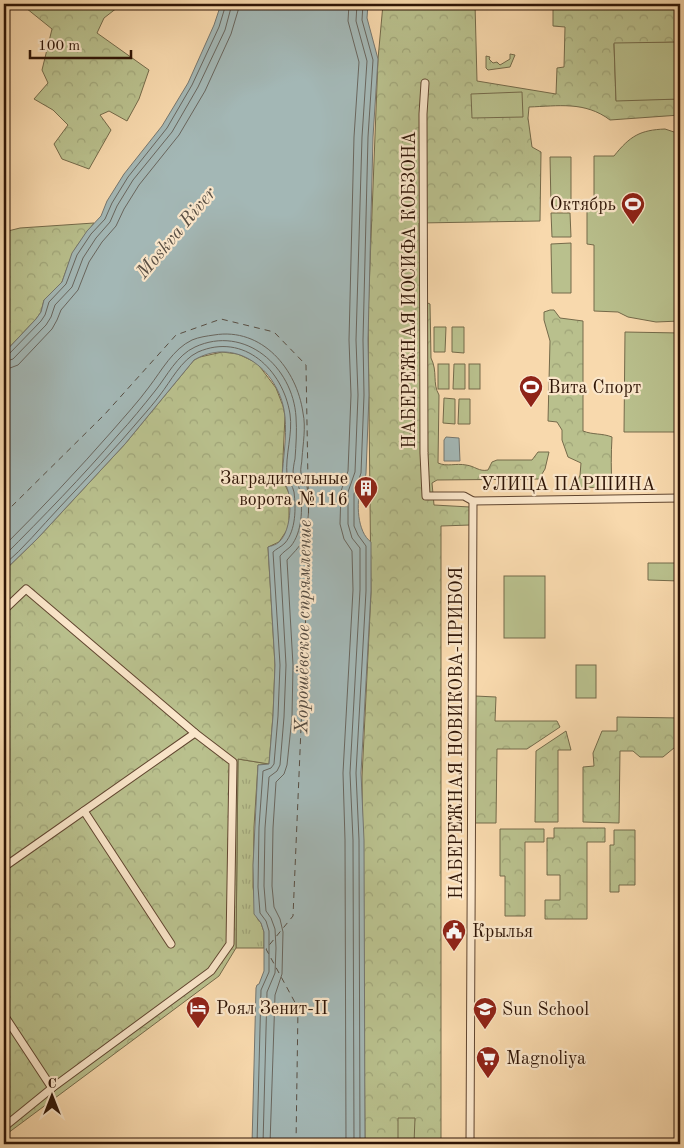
<svg xmlns="http://www.w3.org/2000/svg" width="684" height="1148" font-family="'Old Standard TT',serif">
  <style>
    .grass { fill: url(#grass-tufts); stroke: #746a4a }
    .forest { fill: url(#forest-crowns); stroke: #746a4a }
    .garden { fill: #b9c08d; stroke: #746a4a }
    .water { fill: #a3b7b5; stroke: #75766f }
    .lines { fill: none; stroke-linecap: round; stroke-linejoin: round }
    .shore { stroke: #69665e; stroke-width: 1 }
    .ferry { stroke: #584e43; stroke-width: 1; stroke-dasharray: 6 5; stroke-linecap: butt }
    .minor-casing { stroke: #614630; stroke-width: 9 }
    .minor { stroke: #fae6ca; stroke-width: 7 }
    .labels { text-anchor: middle; stroke-width: 4.5; stroke-linejoin: round; paint-order: stroke }
    .poi-label { font-size: 18px; fill: #2f1506; stroke: #fae6ca; text-anchor: start }
    .street-label { font-size: 18px; fill: #2f1506; stroke: #fae6ca }
    .water-label { font-size: 19px; font-style: italic; fill: #584e43; stroke: #fae6ca }
  </style>
  <defs>
    <pattern id="grass-tufts" width="24" height="20" patternUnits="userSpaceOnUse" patternTransform="scale(1.25)"><rect width="24" height="20" fill="#b9c08d"/><path d="M3 7l-1-3M5 7V3M7 7l1-3M15 17l-1-3M17 17v-4M19 17l1-3" fill="none" stroke="#9fa478"/></pattern>
    <pattern id="forest-crowns" width="20" height="18" patternUnits="userSpaceOnUse" patternTransform="scale(1.25)"><rect width="20" height="18" fill="#b9c08d"/><path d="M2 6a3 3 0 1 1 6 0M12 15a3 3 0 1 1 6 0" fill="none" stroke="#9fa478"/></pattern>
  </defs>
  <rect width="100%" height="100%" fill="#f8d9ad"/>
  <filter id="stains"><feTurbulence type="fractalNoise" baseFrequency=".004" numOctaves="4"/><feColorMatrix values="0 0 0 0 .2 0 0 0 0 .09 0 0 0 0 .02 0 0 0 .5 -.17"/></filter>
  <radialGradient id="worn" r=".72"><stop offset=".6" stop-color="#630" stop-opacity="0"/><stop offset="1" stop-color="#630" stop-opacity=".3"/></radialGradient>
  <path class="grass" d="M238 759 269 764 258 765 254 827 253 887 257 918 261 923 264 932V948H236Z"/>
  <g class="forest">
    <path d="M21 4H67L91 7 104 4H122L104 18 97 33 149 70 139 99 127 121 109 111 100 115 111 130 89 169 62 159 54 144 68 125 53 110 34 99 48 83 42 70 52 29Z"/>
    <path d="M383 4H475L477 81 556 94 557 68 564 67 565 27 553 26V4H680V42L614 44 616 100 680 99V115L610 120C585 101 558 106 529 107L528 118 532 147 541 152 540 221 419 223 420 295 421 300 430 304 431 358C438 372 432 383 439 395L438 463C447 467 456 463 466 465 475 466 479 472 488 470L492 462 497 460H532L538 452H549L545 469 539 479 437 480 432 483 434 505 470 507V525L441 526V1144H365L362 777 371 593 368 315 378 59Z"/>
    <path d="M510 54 515 55 510 67 488 70 486 68V56L490 57 489 59 493 63 497 62 500 65 510 59Z"/>
    <path d="M94 223 77 246 70 260 62 282 44 300 41 312 36 319 4 353V232L20 228Z"/>
    <path d="M550 310H554L560 318 583 321V431C593 435 602 433 612 437 611 454 611 471 612 487L575 488 580 475 581 463 568 457 562 440V430L557 422 548 421 550 341 544 320V312Z"/>
    <path d="M222 352 238 354 257 363 276 388 283 406 285 416 282 479 289 493V523L287 530 279 542 268 547 275 665 273 716 269 764 238 759 236 948 219 976 4 1136V571L37 539 125 444 194 360 200 357Z"/>
    <path d="M475 696 496 697 495 721H557L560 727 527 749H497L496 823H473Z"/>
    <path d="M617 717 680 718V743L663 757H640L633 751H620L619 823 583 822V767L594 766 593 753 602 731H617Z"/>
    <path d="M566 731 571 750H558V822H535L536 751Z"/>
    <path d="M554 828H605V842H587V919H545V900H560V875H547V838H554Z"/>
    <path d="M500 829H544V842H525V916H505V876H500Z"/>
    <path d="M614 830H635V885H619V892H610V845H614Z"/>
  </g>
  <g class="garden">
    <path d="M680 42V99L616 101 614 43Z"/>
    <path d="M522 92 523 117 472 118 471 94Z"/>
    <path d="M665 129 680 134V321L656 322 628 317 618 312 594 311V245L587 244V206H594V156H614C630 136 640 130 665 129Z"/>
    <path d="M550 157H571V206H551Z"/>
    <path d="M551 213H570L571 237H552Z"/>
    <path d="M571 243V293H552L551 244Z"/>
    <path d="M434 327H446L445 352H434Z"/>
    <path d="M452 327H464V353L452 352Z"/>
    <path d="M625 332 680 333V432H624Z"/>
    <rect x="438" y="364" width="11" height="25"/>
    <path d="M454 364H465V389H453Z"/>
    <rect x="469" y="364" width="11" height="25"/>
    <path d="M444 398 455 399V424L443 423Z"/>
    <path d="M459 399H470V424H458Z"/>
    <path d="M648 563H680V581L648 580Z"/>
    <rect x="504" y="576" width="41" height="62"/>
    <rect x="576" y="665" width="20" height="33"/>
    <path d="M398 1118H415L414 1143H398Z"/>
  </g>
  <g class="water">
    <path d="M221 4H368L367 18 378 59 373 137 368 340 369 395 366 473C366 479 363 482 361 487 356 502 357 532 371 542V591L361 773 364 840 365 1144H252L256 988 257 985 259 984 264 971V932L261 923 254 914 253 865 258 765 269 764 273 716 275 665 268 547C271 546 276 545 279 542 292 531 294 491 282 479 283 459 287 437 285 417 281 372 237 335 194 360L125 444 37 539 4 571V353L36 319 41 312 44 300 62 282 72 253 87 231 101 216 107 201 124 174 162 126 188 83 214 25Z"/>
    <path d="M446 437 459 438 460 461H444V440Z"/>
  </g>
  <g class="lines">
    <g class="shore">
      <path d="M4 355 9 354 41 321 45 315 49 302 66 284 77 255 91 234 105 219 112 203 128 177 167 128 192 85 219 27 226 4"/>
      <path d="M4 362 13 359 46 325 51 317 55 305 72 287 83 258 96 238 110 222 117 206 133 180 172 132 198 87 225 30 232 4"/>
      <path d="M4 369 10 368 18 365 52 329 57 320 61 310 78 290 89 262 102 242 116 226 124 209 139 185 179 135 205 91 231 34 240 4"/>
      <path d="M4 546C41 509 78 470 113 430 125 416 138 402 149 387 162 370 173 349 192 340 199 337 207 336 214 335 262 327 297 369 303 413 306 427 303 444 302 458 302 463 300 469 301 473 302 478 306 482 307 487 310 500 309 528 303 540 299 548 293 553 287 560L293 665 292 717 287 765 284 774 276 782 273 828 272 886 274 907 280 919 283 932 282 974 275 995 270 1144"/>
      <path d="M4 556C43 517 82 477 118 435 131 421 143 406 155 391 167 376 177 355 195 347 245 324 293 367 296 417 297 431 296 445 295 459 294 463 293 469 293 474 294 480 299 485 300 491 303 509 302 532 291 546 287 550 283 552 280 556L286 665 284 717 280 765 277 771 269 777 265 828 264 886 266 911 271 918 275 929 276 948 275 973 267 992 263 1144"/>
      <path d="M4 565C24 548 41 527 59 508 87 478 115 449 141 418 148 410 154 403 160 395 171 381 181 360 198 352 244 332 283 370 290 414 293 434 285 455 287 475 288 481 293 486 294 492 296 508 296 530 285 543 281 547 276 549 273 552L280 665 278 716 274 764 271 768 263 771 259 827 258 887 260 913 266 921 269 931V972L261 990 257 1144"/>
      <path d="M346 1144 345 840 343 773 353 590 352 551 344 539 340 524 341 491 348 471 351 395 349 340 354 137 359 62 348 21 349 4"/>
      <path d="M354 1144 353 840 350 773 360 590V548L352 538 348 524V492L355 472 358 395 356 340 362 137 367 61 356 21 357 4"/>
      <path d="M360 1144 359 840 356 773 366 591V546L358 535 354 526V494L361 473 364 395 363 340 368 137 373 60 362 20 363 4"/>
    </g>
    <path class="ferry" d="M4 514 105 414 176 335 221 319 274 332 306 365 309 540 293 916 266 949 298 1008 296 1144"/>
    <g class="minor-casing">
      <g id="minor">
        <path d="M425 83 423 114 424 453 426 496H464L473 501 680 498"/>
        <path d="M4 610 26 589 195 733 233 762 230 944 211 971 52 1088 4 1127"/>
        <path d="M84 811 171 944"/>
        <path d="M4 867 195 733"/>
        <path d="M4 1015 52 1088"/>
        <path d="M470 1144 473 501"/>
      </g>
    </g>
    <use href="#minor" class="minor"/>
  </g>
  <defs>
    <g id="stadium-pin" transform="scale(1.25)"><path d="M0 17L-7.5 6A9.5 9.5 0 1 1 7.5 6Z" fill="#8f2418" stroke="#fae6ca"/><path d="M0-5a6.5 5 0 1 0 0 10a6.5 5 0 1 0 0-10ZM-3.5-1.8h7v3.6h-7Z" fill="#fff"/></g>
    <g id="building-pin" transform="scale(1.25)"><path d="M0 17L-7.5 6A9.5 9.5 0 1 1 7.5 6Z" fill="#8f2418" stroke="#fae6ca"/><path d="M-4-6H4V6H1V3H-1V6H-4ZM-2.5-4.3h1.7v1.8h-1.7ZM.8-4.3h1.7v1.8H.8ZM-2.5-1h1.7V.8h-1.7ZM.8-1h1.7V.8H.8Z" fill="#fff"/></g>
    <g id="civic-pin" transform="scale(1.25)"><path d="M0 17L-7.5 6A9.5 9.5 0 1 1 7.5 6Z" fill="#8f2418" stroke="#fae6ca"/><path d="M-.6-6.5H3V-4.5H.6V-3L4-1V1h2V6H-6V1h2V-1L-.6-3ZM-1.2 2.5V6h2.4V2.5Z" fill="#fff"/></g>
    <g id="hotel-pin" transform="scale(1.25)"><path d="M0 17L-7.5 6A9.5 9.5 0 1 1 7.5 6Z" fill="#8f2418" stroke="#fae6ca"/><path d="M-6-4.5h1.5V1H6V5H4.5V3h-9V5H-6ZM-4 0a1.8 1.8 0 1 1 3.6 0ZM.5 0V-2.5h3Q6-2.5 6 0Z" fill="#fff"/></g>
    <g id="school-pin" transform="scale(1.25)"><path d="M0 17L-7.5 6A9.5 9.5 0 1 1 7.5 6Z" fill="#8f2418" stroke="#fae6ca"/><path d="M0-5L7-2L0 1L-7-2ZM-4 1L0 2.5L4 1V4Q0 6-4 4Z" fill="#fff"/></g>
    <g id="supermarket-pin" transform="scale(1.25)"><path d="M0 17L-7.5 6A9.5 9.5 0 1 1 7.5 6Z" fill="#8f2418" stroke="#fae6ca"/><path d="M-6-5.5h2.5l.6 2H6L4.5 2H-2.5L-4.4-4H-6ZM-1.5 3.2a1.3 1.3 0 1 0 .1 0ZM3 3.2a1.3 1.3 0 1 0 .1 0Z" fill="#fff"/></g>
  </defs>
  <g fill-rule="evenodd">
    <use href="#stadium-pin" x="633" y="204"/>
    <use href="#stadium-pin" x="531" y="387"/>
    <use href="#building-pin" x="366" y="488"/>
    <use href="#civic-pin" x="454" y="931"/>
    <use href="#hotel-pin" x="198" y="1008"/>
    <use href="#school-pin" x="485" y="1009"/>
    <use href="#supermarket-pin" x="488" y="1058"/>
  </g>
  <g class="labels">
    <g class="poi-label">
      <text x="616" y="210" text-anchor="end">Октябрь</text>
      <text x="548" y="393">Вита Спорт</text>
      <text x="348" y="484" text-anchor="end">Заградительные<tspan x="348" dy="21">ворота №116</tspan></text>
      <text x="472" y="937">Крылья</text>
      <text x="216" y="1014">Роял Зенит-II</text>
      <text x="502" y="1015">Sun School</text>
      <text x="506" y="1064">Magnoliya</text>
    </g>
    <g class="street-label">
      <text transform="translate(409 290) rotate(-90)" y="6">НАБЕРЕЖНАЯ ИОСИФА КОБЗОНА</text>
      <text x="568" y="490">УЛИЦА ПАРШИНА</text>
      <text transform="translate(456 733) rotate(-90)" y="6">НАБЕРЕЖНАЯ НОВИКОВА-ПРИБОЯ</text>
    </g>
    <g class="water-label">
      <text transform="translate(175 232) rotate(-50)" y="7">Moskva River</text>
      <text transform="translate(302 627) rotate(-89)" y="7">Хорошёвское спрямление</text>
    </g>
  </g>
  <rect width="684" height="1148" fill="none" stroke="#f8d9ad" stroke-width="20"/>
  <rect x="5" y="5" width="674" height="1138" fill="none" stroke="#2f1506" stroke-width="2.5"/>
  <rect x="10" y="10" width="664" height="1128" fill="none" stroke="#2f1506"/>
  <g transform="translate(52 1096)" stroke="#fae6ca" stroke-width="4" paint-order="stroke">
  <path d="M0-4L9 19L0 12L-9 19Z" fill="#2f1506"/>
  <text y="-8" font-size="14" font-weight="bold" text-anchor="middle" fill="#2f1506">С</text>
  </g>
  <path d="M30 50v8h101v-8" fill="none" stroke="#2f1506" stroke-width="2.5"/>
  <text x="38" y="50" font-size="15" fill="#2f1506" stroke="#fae6ca" stroke-width="4" paint-order="stroke">100 m</text>
  <rect width="100%" height="100%" filter="url(#stains)"/>
  <rect width="100%" height="100%" fill="url(#worn)"/>
</svg>
